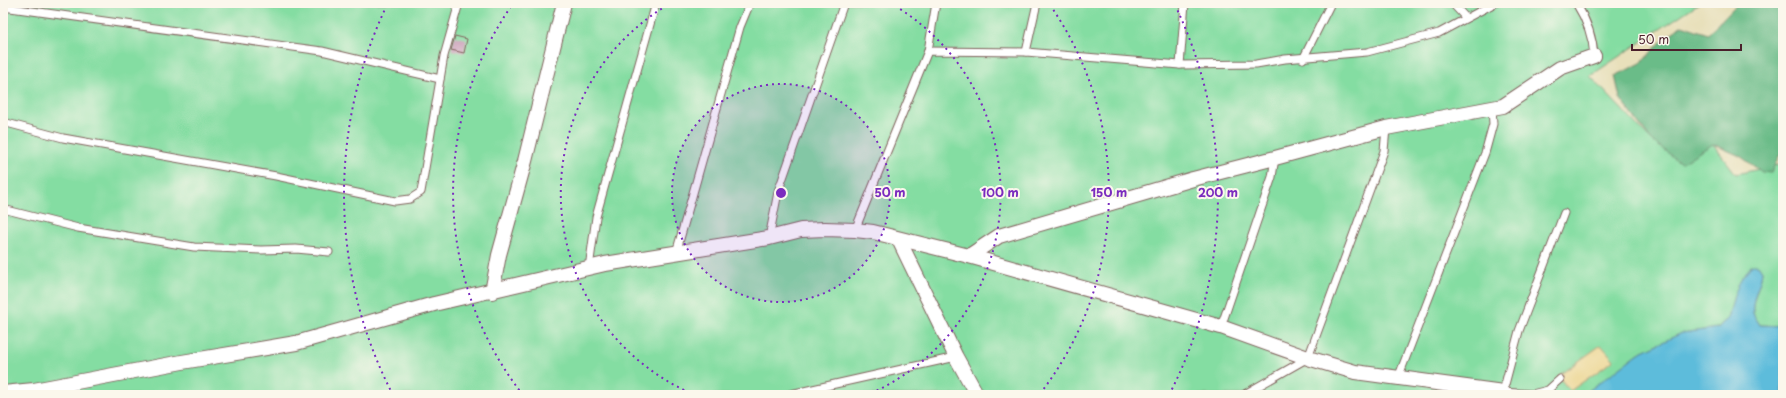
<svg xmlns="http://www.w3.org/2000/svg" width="1786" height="398" font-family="'Playpen Sans',sans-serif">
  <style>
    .green { fill: #84dda2; stroke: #677e66 }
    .forest { fill: #6bbc88; stroke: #5a6e5a }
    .sand { fill: #eeda9e; stroke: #9c7c64 }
    .water { fill: #5dbcdb; stroke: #546e83 }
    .building { fill: #c495b4 }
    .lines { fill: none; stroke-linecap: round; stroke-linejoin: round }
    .lane-casing { stroke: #81635d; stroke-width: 9 }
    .street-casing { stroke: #81635d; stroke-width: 16 }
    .lane { stroke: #fff; stroke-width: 7 }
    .street { stroke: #fff; stroke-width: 14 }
    .ring { fill: none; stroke: #7b2cbf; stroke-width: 2; stroke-dasharray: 2 4 }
    .centre { fill: #7b2cbf; stroke: #fbf7ec; stroke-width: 2 }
    .ring-label { font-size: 12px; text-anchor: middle; font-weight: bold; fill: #7b2cbf; stroke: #fbf7ec; stroke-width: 4; stroke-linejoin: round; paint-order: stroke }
  </style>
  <rect width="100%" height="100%" fill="#fbf7ec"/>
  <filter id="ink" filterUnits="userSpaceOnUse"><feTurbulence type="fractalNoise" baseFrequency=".025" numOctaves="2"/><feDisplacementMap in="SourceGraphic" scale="8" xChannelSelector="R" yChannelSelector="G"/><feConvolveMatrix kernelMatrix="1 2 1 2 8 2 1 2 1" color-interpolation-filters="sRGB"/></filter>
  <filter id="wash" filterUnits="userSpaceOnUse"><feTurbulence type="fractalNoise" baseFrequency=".012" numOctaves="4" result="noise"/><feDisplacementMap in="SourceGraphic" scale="16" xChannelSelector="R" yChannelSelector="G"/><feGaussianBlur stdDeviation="0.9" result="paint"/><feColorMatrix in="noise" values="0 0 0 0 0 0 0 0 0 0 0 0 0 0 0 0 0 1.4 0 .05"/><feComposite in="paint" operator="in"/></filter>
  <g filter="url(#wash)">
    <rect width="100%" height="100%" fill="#e8e0bb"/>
    <path class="green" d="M3 3H1699L1590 76 1651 140 1713 144 1736 174 1783 164V326L1760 325C1758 321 1754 317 1753 313 1751 299 1761 285 1762 271L1758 265 1734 295 1729 316 1718 328 1682 333 1639 353 1583 395H3Z"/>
    <path class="forest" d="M1738 3H1783V154L1779 156 1771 173 1762 172 1740 156 1713 144 1681 163 1651 140 1620 98 1615 76 1641 63 1662 41 1682 25 1708 34Z"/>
    <path class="sand" d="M1601 345 1614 360 1570 391 1558 376Z"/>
    <path class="water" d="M1752 265H1758L1762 271C1761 284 1751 299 1753 313 1754 317 1758 321 1760 325L1783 326V395H1583L1639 353 1682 333 1718 328 1729 316 1734 295 1742 277Z"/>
    <g id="blocks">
      <path class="building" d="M455 36 467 39 464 53 451 50Z"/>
    </g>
  </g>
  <g filter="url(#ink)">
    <use href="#blocks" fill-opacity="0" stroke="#81635d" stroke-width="1"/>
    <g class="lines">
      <g class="lane-casing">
        <g id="lane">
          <path d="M1452 3 1466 18"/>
          <path d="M1576 3C1586 19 1593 37 1594 56"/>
          <path d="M3 7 322 51 440 79"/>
          <path d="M928 51 936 3"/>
          <path d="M1026 52 1037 3"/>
          <path d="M1303 59 1331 3"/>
          <path d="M1180 65 1185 3"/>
          <path d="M3 122 63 138 276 176 395 201 410 199 421 192 444 56 459 3"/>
          <path d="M3 209 78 228 194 247 261 250 296 249 329 252"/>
          <path d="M855 230 928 51 1026 52 1180 65 1256 64 1285 59 1367 52 1439 33 1495 3"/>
          <path d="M769 238 778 192 844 3"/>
          <path d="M676 253 740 27 750 3"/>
          <path d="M589 268 596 217 656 3"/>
          <path d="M1221 327 1272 177 1275 158"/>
          <path d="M1398 378 1485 153 1493 124 1492 108"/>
          <path d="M1560 379 1548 390 1532 394 1503 392 1519 331 1564 213"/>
          <path d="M786 395 956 357"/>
          <path d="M1243 395 1308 358 1384 151 1386 128"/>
        </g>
      </g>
      <g class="street-casing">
        <g id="street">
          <path d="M899 240 956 357 977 395"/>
          <path d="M969 256 999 236 1193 179 1275 158 1386 128 1503 106 1560 68 1594 56"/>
          <path d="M492 292 499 255 525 161 564 3"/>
          <path d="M3 393 34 390 182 362 296 343 434 304 605 264 769 238 801 230 825 229 855 230 873 232 969 256 1221 327 1308 358 1355 372 1503 392"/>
        </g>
      </g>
      <use href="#lane" class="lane"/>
      <use href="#street" class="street"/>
    </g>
  </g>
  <circle cx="781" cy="193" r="109" fill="#7b2cbf" fill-opacity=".12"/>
  <g class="ring">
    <circle cx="781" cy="193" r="109"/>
    <path d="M695 395A219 219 0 0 1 671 3M890 3A219 219 0 0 1 867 395"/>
    <path d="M523 395A328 328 0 0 1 512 5M1050 5A328 328 0 0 1 1039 395"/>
    <path d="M393 395A437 437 0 0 1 387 5M1175 5A437 437 0 0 1 1169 395"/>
  </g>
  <circle cx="781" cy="193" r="6" class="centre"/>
  <g class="ring-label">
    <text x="890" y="197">50 m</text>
    <text x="1000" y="197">100 m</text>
    <text x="1109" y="197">150 m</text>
    <text x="1218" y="197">200 m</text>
  </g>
  <rect width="1786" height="398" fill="none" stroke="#fbf7ec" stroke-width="16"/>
  <path d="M1632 44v6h109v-6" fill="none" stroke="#4a1f2b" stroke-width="2"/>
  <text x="1638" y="44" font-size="12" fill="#4a1f2b" stroke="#fbf7ec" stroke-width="3" paint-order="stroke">50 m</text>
</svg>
